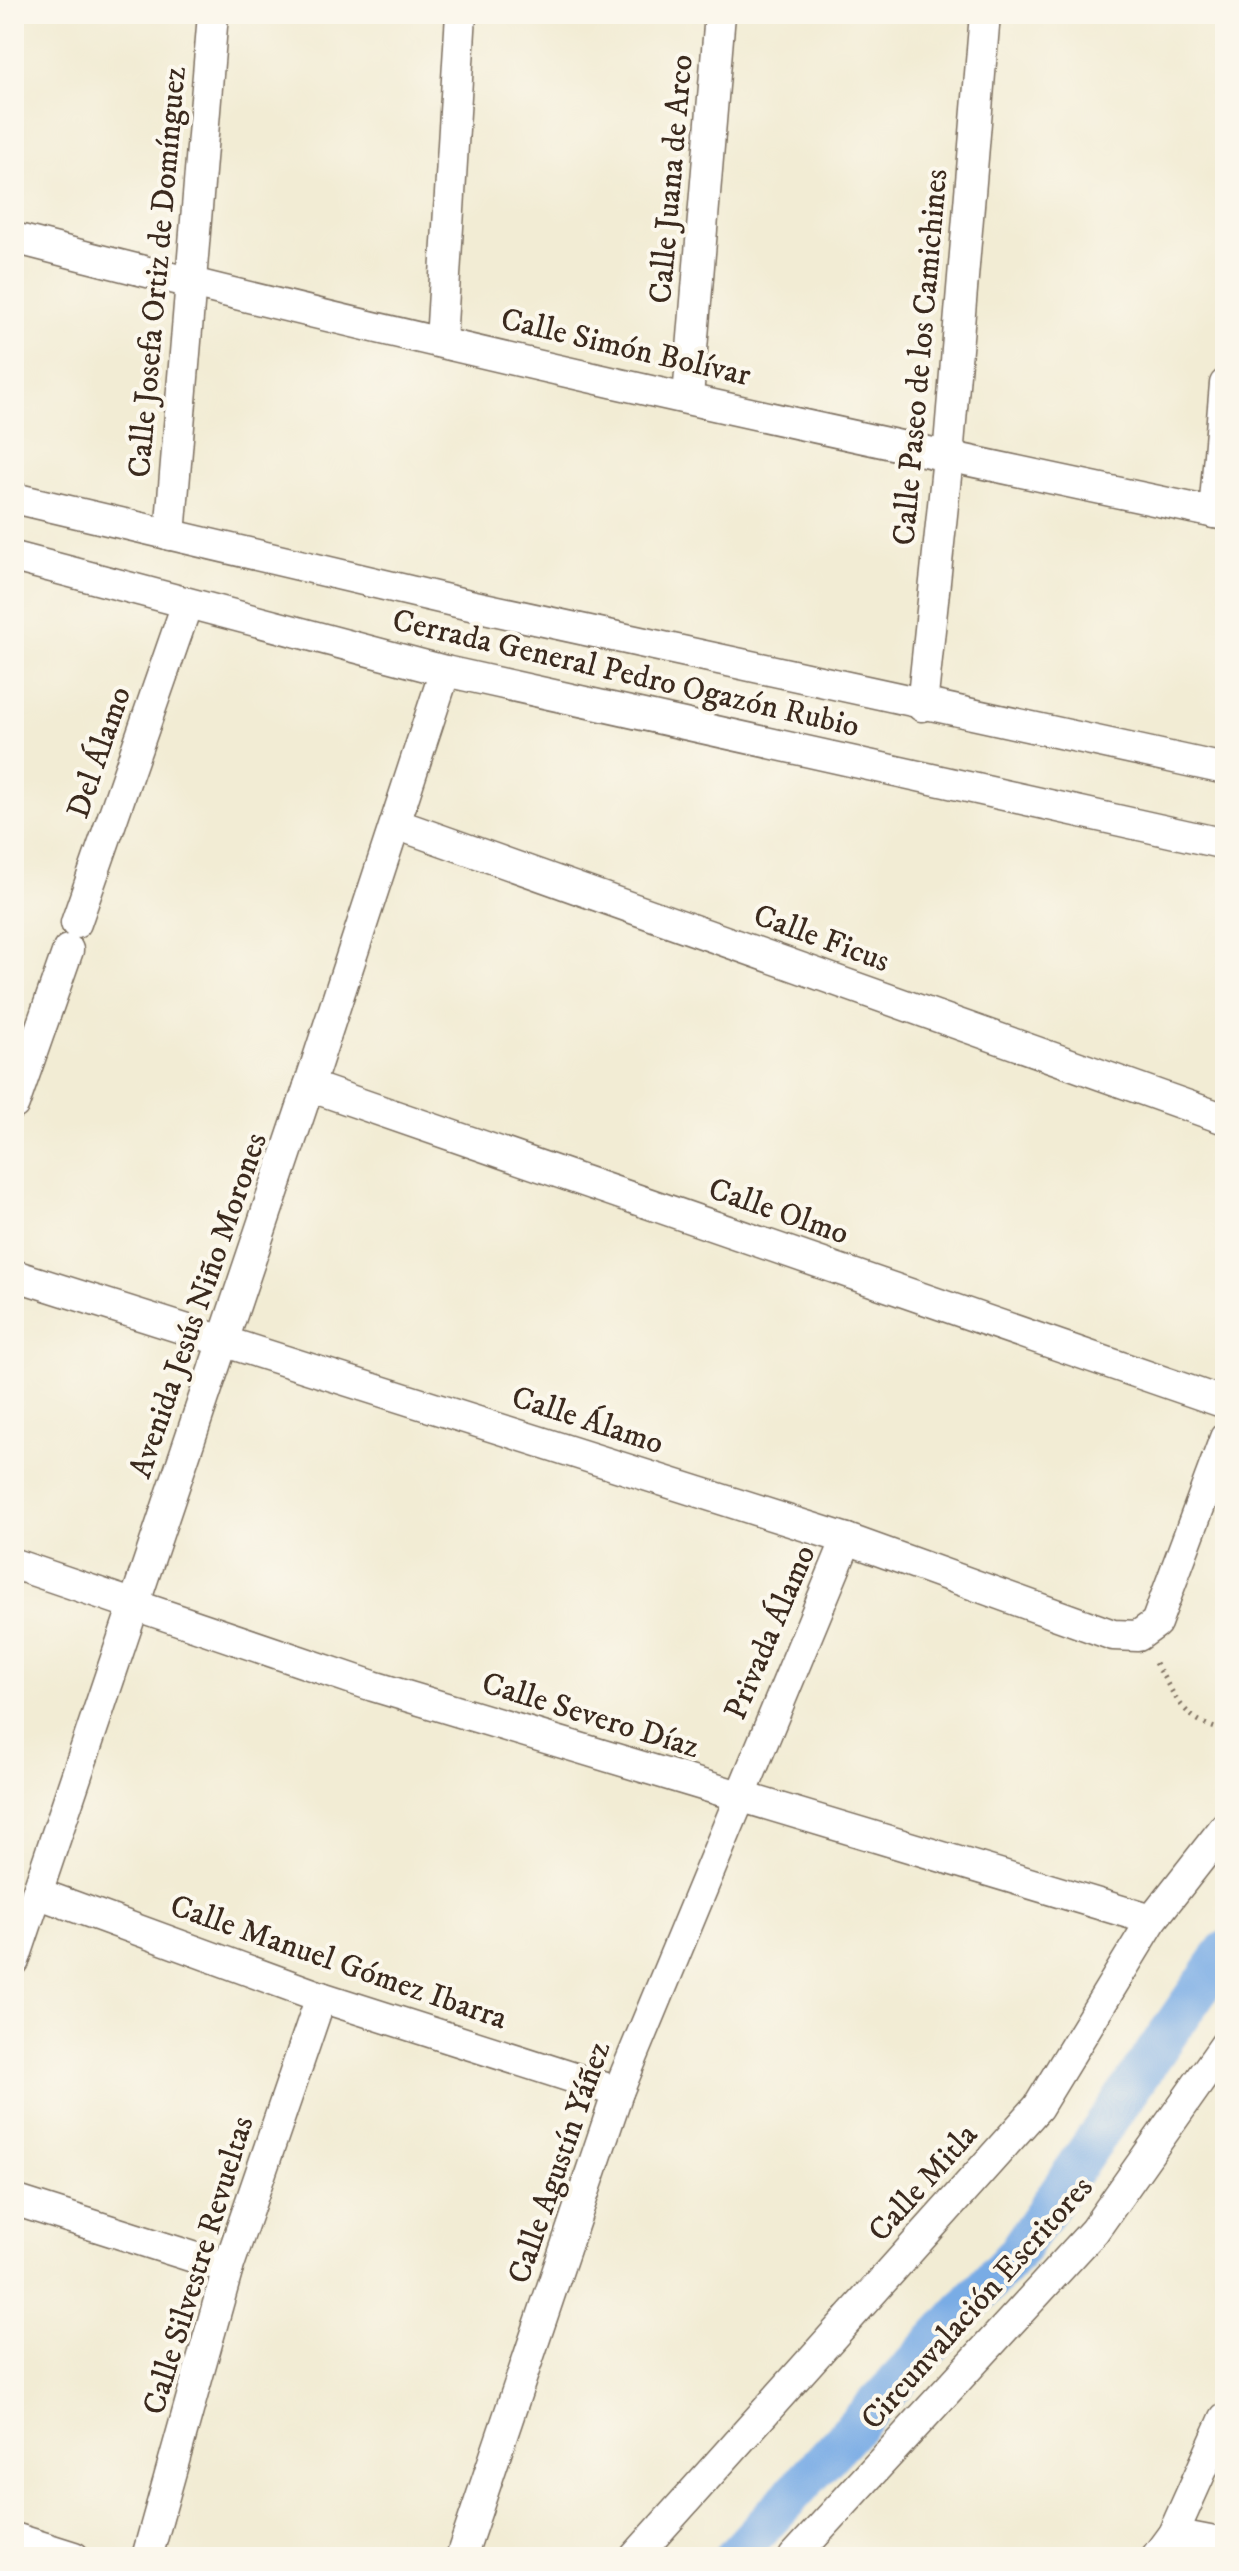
<svg xmlns="http://www.w3.org/2000/svg" width="1239" height="2571" font-family="'IM FELL DW Pica',serif">
  <style>
    .lines { fill: none; stroke-linecap: round; stroke-linejoin: round }
    .canal { stroke: #79ace5; stroke-width: 40 }
    .minor-casing { stroke: #7b6e5e; stroke-width: 33 }
    .path { stroke: #7b6e5e; stroke-width: 5; stroke-dasharray: 2 6; stroke-linecap: butt }
    .minor { stroke: #fff; stroke-width: 30 }
    .labels { text-anchor: middle; stroke-width: 8; stroke-linejoin: round; paint-order: stroke }
    .street-label { font-size: 32px; fill: #3b2a1e; stroke: #fbf7ec }
  </style>
  <rect width="100%" height="100%" fill="#fbf7ec"/>
  <filter id="ink" filterUnits="userSpaceOnUse"><feTurbulence type="fractalNoise" baseFrequency=".0125" numOctaves="2"/><feDisplacementMap in="SourceGraphic" scale="16" xChannelSelector="R" yChannelSelector="G"/><feConvolveMatrix kernelMatrix="1 2 1 2 8 2 1 2 1" color-interpolation-filters="sRGB"/></filter>
  <filter id="wash" filterUnits="userSpaceOnUse"><feTurbulence type="fractalNoise" baseFrequency=".006" numOctaves="4" result="noise"/><feDisplacementMap in="SourceGraphic" scale="32" xChannelSelector="R" yChannelSelector="G"/><feGaussianBlur stdDeviation="1.8" result="paint"/><feColorMatrix in="noise" values="0 0 0 0 0 0 0 0 0 0 0 0 0 0 0 0 0 1.4 0 .05"/><feComposite in="paint" operator="in"/></filter>
  <g filter="url(#wash)">
    <rect width="100%" height="100%" fill="#f2ecd4"/>
    <g class="lines">
      <path class="canal" d="M734 2557 1015 2255 1225 1951"/>
    </g>
  </g>
  <g filter="url(#ink)">
    <g class="lines">
      <g class="minor-casing">
        <g id="minor">
          <path d="M14 238C415 342 820 430 1225 515"/>
          <path d="M441 341 461 14"/>
          <path d="M688 397 720 14"/>
          <path d="M14 498 461 603 1225 769"/>
          <path d="M1214 513 1225 384"/>
          <path d="M170 535 213 14"/>
          <path d="M14 557 445 671 1225 844"/>
          <path d="M922 706 948 457 985 14"/>
          <path d="M396 824 1225 1119"/>
          <path d="M76 923 187 604"/>
          <path d="M309 1086 1225 1403"/>
          <path d="M14 1104 68 950"/>
          <path d="M14 1275 847 1539 1113 1635 1138 1636 1156 1623 1225 1438"/>
          <path d="M14 1564 373 1686 1152 1920"/>
          <path d="M37 1893 321 1997 618 2092"/>
          <path d="M14 1961 309 1086 445 671"/>
          <path d="M14 2200 228 2268"/>
          <path d="M1173 2534 1225 2544"/>
          <path d="M14 2538 74 2557"/>
          <path d="M147 2557 228 2268 321 1997"/>
          <path d="M461 2557 618 2092 847 1539"/>
          <path d="M635 2557 1038 2107 1152 1920 1225 1827"/>
          <path d="M794 2557 1094 2231 1225 2045"/>
          <path d="M1156 2557 1173 2534 1225 2418"/>
        </g>
      </g>
      <path class="path" d="M1155 1663C1177 1698 1182 1720 1225 1731"/>
      <use href="#minor" class="minor"/>
    </g>
  </g>
  <g class="labels">
    <g class="street-label">
      <text transform="translate(670 179) rotate(-85)" y="11">Calle Juana de Arco</text>
      <text transform="translate(156 272) rotate(-85)" y="11">Calle Josefa Ortiz de Domínguez</text>
      <text transform="translate(626 346) rotate(13)" y="11">Calle Simón Bolívar</text>
      <text transform="translate(919 357) rotate(-85)" y="11">Calle Paseo de los Camichines</text>
      <text transform="translate(626 672) rotate(13)" y="11">Cerrada General Pedro Ogazón Rubio</text>
      <text transform="translate(98 752) rotate(-71)" y="11">Del Álamo</text>
      <text transform="translate(822 937) rotate(20)" y="11">Calle Ficus</text>
      <text transform="translate(779 1210) rotate(19)" y="11">Calle Olmo</text>
      <text transform="translate(197 1305) rotate(-71)" y="11">Avenida Jesús Niño Morones</text>
      <text transform="translate(588 1419) rotate(18)" y="11">Calle Álamo</text>
      <text transform="translate(769 1632) rotate(-67)" y="11">Privada Álamo</text>
      <text transform="translate(591 1714) rotate(17)" y="11">Calle Severo Díaz</text>
      <text transform="translate(339 1961) rotate(19)" y="11">Calle Manuel Gómez Ibarra</text>
      <text transform="translate(558 2162) rotate(-71)" y="11">Calle Agustín Yáñez</text>
      <text transform="translate(922 2182) rotate(-48)" y="11">Calle Mitla</text>
      <text transform="translate(197 2265) rotate(-73)" y="11">Calle Silvestre Revueltas</text>
      <text transform="translate(976 2302) rotate(-48)" y="11">Circunvalación Escritores</text>
    </g>
  </g>
  <rect width="1239" height="2571" fill="none" stroke="#fbf7ec" stroke-width="48"/>
</svg>
